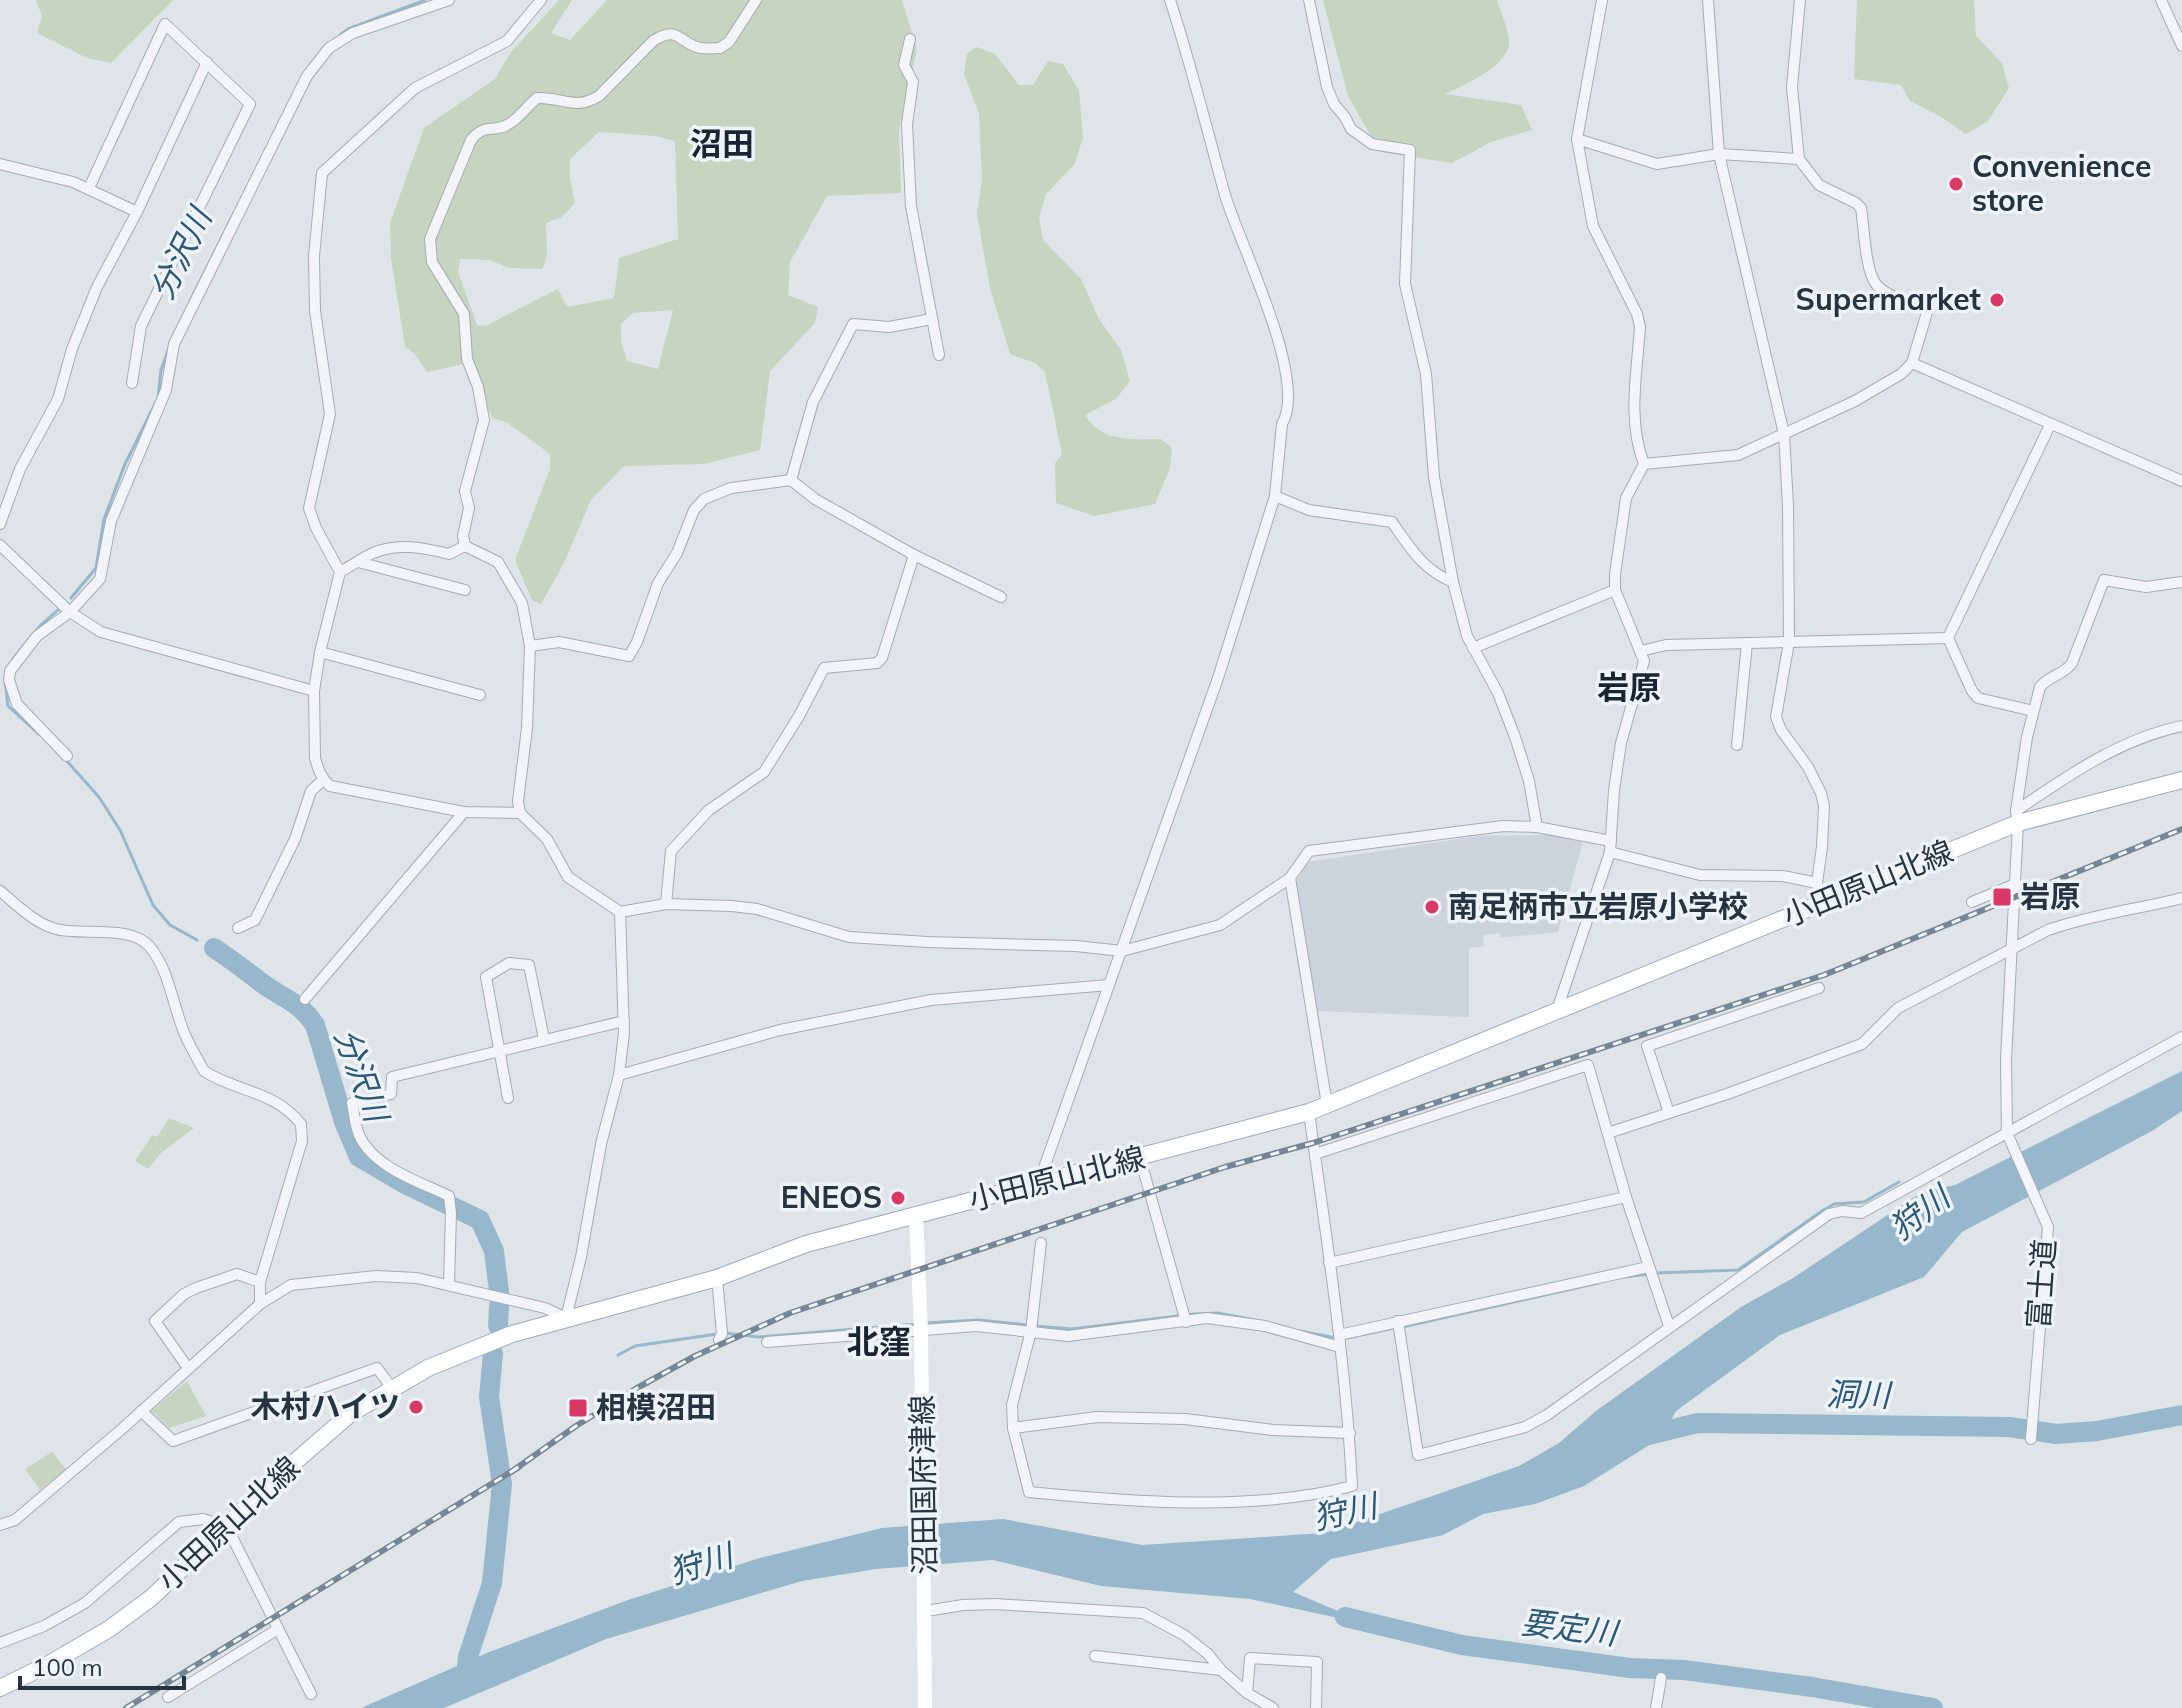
<svg xmlns="http://www.w3.org/2000/svg" width="2182" height="1708" font-family="Mulish,'Noto Sans JP',sans-serif">
  <style>
    .built { fill: #ccd3db }
    .green { fill: #c7d4bf; fill-rule: evenodd }
    .water { fill: #97b7cc }
    .lines { fill: none; stroke-linecap: round; stroke-linejoin: round }
    .stream { stroke: #97b7cc; stroke-width: 3 }
    .river { stroke: #97b7cc; stroke-width: 20 }
    .street-casing { stroke: #a4acb3; stroke-width: 12 }
    .primary-casing { stroke: #9daab6; stroke-width: 18 }
    .street { stroke: #f2f4f7; stroke-width: 10 }
    .secondary { stroke: #fff; stroke-width: 14 }
    .primary { stroke: #fff; stroke-width: 16 }
    .rail-casing { stroke: #778694; stroke-width: 6 }
    .rail { stroke: #eef3f7; stroke-width: 3; stroke-dasharray: 9; stroke-linecap: butt }
    .poi-dot { fill: #d83966; stroke: #eef3f7; stroke-width: 3 }
    .labels { text-anchor: middle; stroke-width: 7; stroke-linejoin: round; paint-order: stroke }
    .poi-label { font-size: 30px; font-weight: bold; fill: #263441; stroke: #eef3f7; text-anchor: start }
    .street-label { font-size: 30px; fill: #263441; stroke: #eef3f7 }
    .neighbourhood-label { font-size: 32px; font-weight: bold; fill: #192432; stroke: #eef3f7 }
    .water-label { font-size: 32px; font-style: italic; fill: #2d5878; stroke: #eef3f7 }
  </style>
  <rect width="100%" height="100%" fill="#dfe4e9"/>
  <path class="built" d="M1549 835 1583 842 1558 932 1500 938 1499 933 1483 935 1484 946 1469 948V1017L1317 1011 1296 882 1308 862 1478 836Z"/>
  <g class="green">
    <path d="M36 0H173L111 63 87 58 37 33 42 16Z"/>
    <path d="M559 0H572L551 33 570 40 607 0H902L917 49 899 130 901 193 827 196 790 262 788 295 818 307 815 323 770 371 760 450 704 464 624 466 591 500 563 565 541 604 532 600 515 560 550 469V454L508 423 493 418 464 364 427 372 414 353 405 347 391 258 390 223 424 128 495 79 511 52ZM599 132 656 136 675 141 678 239 619 258 614 298 567 307 558 289 485 326 477 325 458 272 460 259 490 260 509 268 542 269 547 257 546 223 562 217 575 203 570 179V159ZM673 310 658 369 627 361 621 341V324L633 313Z"/>
    <path d="M1323 0H1497C1500 12 1510 31 1509 44 1507 66 1463 86 1445 94L1521 105 1532 130 1491 142 1452 163 1380 152 1348 96Z"/>
    <path d="M1857 0H1974L1976 36 2002 63 2009 88 1988 121 1966 134 1943 118 1910 101 1901 85 1854 79Z"/>
    <path d="M976 47 995 54 1019 85H1033L1048 61 1063 64 1079 90 1083 138 1074 165 1046 194 1039 218 1043 240 1081 279 1099 319 1121 350 1130 381 1116 399 1085 415C1102 443 1133 439 1161 439L1172 448 1170 468 1155 504 1094 516 1056 503 1055 463 1062 454 1045 372 1035 363 1010 354 990 288 977 214 982 178 979 114 964 74 967 54Z"/>
    <path d="M169 1118 194 1128 161 1153 148 1169 135 1161 152 1135 157 1137Z"/>
    <path d="M187 1381 206 1416 169 1428 151 1411Z"/>
    <path d="M52 1452 66 1469 40 1490 25 1469Z"/>
  </g>
  <path class="water" d="M2182 1071V1111L2152 1131 1962 1232 1924 1277 1780 1335 1676 1411 1662 1437 1584 1486 1535 1504 1483 1514 1443 1535 1331 1559 1293 1592 1371 1625 1250 1599 1101 1586 993 1560 876 1569 802 1581 606 1639 444 1708H361L489 1652 628 1600 760 1558 882 1528 1003 1519 1142 1545 1325 1533 1519 1466 1559 1443 1596 1411 1741 1307 1793 1278 1922 1192 1955 1185Z"/>
  <g class="lines">
    <g class="stream">
      <path d="M340 35 348 29 425 0"/>
      <path d="M190 301 233 215"/>
      <path d="M71 598 96 568 104 519 125 464 158 398 161 370 169 348"/>
      <path d="M13 659 41 625 59 609"/>
      <path d="M5 681 8 706 40 735"/>
      <path d="M65 759 99 797 120 830 153 905 170 925 197 940"/>
      <path d="M1656 1273 1738 1270 1822 1211 1834 1204 1864 1202 1899 1182"/>
      <path d="M1624 1277 1649 1274"/>
      <path d="M924 1323 979 1320 1028 1325"/>
      <path d="M1035 1326 1072 1329 1194 1314 1218 1313 1250 1319"/>
      <path d="M1402 1327 1598 1283"/>
      <path d="M1300 1331 1336 1338"/>
      <path d="M724 1333 758 1337 916 1324"/>
      <path d="M1343 1339 1394 1328"/>
      <path d="M618 1355 635 1346 717 1334"/>
    </g>
    <g class="river">
      <path d="M214 948C232 960 249 973 266 986 287 1000 300 1003 315 1025L344 1122 359 1157 405 1184 480 1220 494 1251 499 1291"/>
      <path d="M498 1326 499 1306"/>
      <path d="M1640 1437 1698 1423 2009 1427 2056 1434 2097 1431 2182 1415"/>
      <path d="M1345 1617 1462 1645 1630 1668 1684 1670 1812 1687 1933 1708"/>
      <path d="M465 1684 468 1657 492 1583 502 1484 489 1397 493 1353"/>
    </g>
    <g class="street-casing">
      <g id="street">
        <path d="M1309 0 1327 87 1334 104 1345 117 1351 129 1372 144 1410 150 1405 284 1426 374 1434 477 1453 582 1467 636 1498 693 1515 737 1529 781 1537 827"/>
        <path d="M1708 0 1719 154 1784 434 1788 505 1789 642 1776 717 1781 730 1808 767 1821 793 1824 806 1822 847 1817 883 1821 903"/>
        <path d="M2161 0 2182 46"/>
        <path d="M910 39 904 65 913 82 907 124 911 206 939 355"/>
        <path d="M1577 139 1657 164 1719 154 1799 159"/>
        <path d="M0 164 73 182 137 212 97 287 72 349 58 399 20 469 0 524"/>
        <path d="M89 188 165 24 250 104 141 326 132 383"/>
        <path d="M137 212 207 62"/>
        <path d="M1912 363 2182 481"/>
        <path d="M1644 464 1738 455 1855 401 1901 374 1912 363 1928 309C1913 303 1886 297 1876 284 1865 270 1864 226 1861 208L1856 203 1819 185 1799 159 1792 87 1800 0"/>
        <path d="M791 480 813 402 853 324 889 327 932 319"/>
        <path d="M1275 496 1309 510 1392 522C1410 548 1423 570 1453 582"/>
        <path d="M0 545 70 612 101 632 314 691"/>
        <path d="M465 546 498 562 522 603 530 646 527 728 518 801 520 813 547 839 568 877 620 912 666 904 732 906 757 909 849 937 927 942 1076 946 1122 951 1220 925 1290 878 1309 851 1503 826 1537 827 1611 841"/>
        <path d="M465 546 463 536 469 508 465 491 484 420 478 387 467 359 464 314 432 262 430 239 471 140C485 123 492 133 507 125 518 120 527 106 537 98 563 97 574 111 599 96L653 41C676 27 676 38 694 46 702 50 712 48 720 48L729 42 756 0"/>
        <path d="M914 555 1001 597"/>
        <path d="M358 562 465 590"/>
        <path d="M340 572C351 566 362 558 373 553 398 542 424 548 449 554L465 546"/>
        <path d="M530 646 559 642 629 656 637 642 658 583 677 553 694 510 704 499 731 488 791 480 815 499 914 555 882 658 877 663 824 668 799 716 764 772 709 810 671 851 666 904"/>
        <path d="M1473 648 1615 590"/>
        <path d="M1641 651 1666 645 1948 638"/>
        <path d="M320 652 480 695"/>
        <path d="M2033 711 1978 698 1972 691 1948 638 2050 425"/>
        <path d="M1737 745 1747 643"/>
        <path d="M67 756 17 704 9 680 10 671 37 636 70 612 100 579 111 521 166 390 174 344 307 76 329 48 353 33 449 0"/>
        <path d="M2016 811C2067 776 2120 739 2182 726"/>
        <path d="M520 813 464 812 330 786C321 778 318 769 315 758L314 691 320 652 340 572 316 528 309 508 330 414 315 311 314 256 322 173 415 88 507 41 541 0"/>
        <path d="M1610 852 1700 875 1783 876 1817 883"/>
        <path d="M1290 878 1327 1105"/>
        <path d="M0 891C17 905 34 923 56 929 82 936 131 924 150 947 168 969 172 1000 182 1027 187 1042 196 1056 204 1071 236 1092 274 1090 301 1124L302 1141 260 1282V1304"/>
        <path d="M1972 902 2015 884"/>
        <path d="M238 928 255 920 295 839 311 791 323 780"/>
        <path d="M305 999 464 812"/>
        <path d="M1557 1010 1610 852 1614 790 1621 743 1644 661 1615 590V574L1626 498 1644 464C1627 420 1637 373 1640 327L1637 314 1593 226 1577 139 1602 0"/>
        <path d="M619 1075 780 1030 931 1000 1109 985"/>
        <path d="M508 1098 486 977 509 963 529 965 544 1039"/>
        <path d="M1309 1112C1326 1236 1346 1361 1352 1486 1254 1512 1129 1502 1029 1492L1013 1428 1097 1417 1185 1419 1273 1430 1350 1433"/>
        <path d="M1669 1113 1647 1046 1819 988"/>
        <path d="M1608 1133 1727 1094 1862 1044 1898 1008 2048 930C2091 915 2138 909 2182 898"/>
        <path d="M1315 1154 1588 1065 1626 1197 1669 1326"/>
        <path d="M1140 1158 1186 1322"/>
        <path d="M1042 1183 1045 1165 1218 678 1275 496 1282 424C1309 380 1239 243 1225 195 1207 130 1191 64 1170 0"/>
        <path d="M1329 1263 1626 1197"/>
        <path d="M717 1278 722 1333 719 1340"/>
        <path d="M449 1284 451 1213 449 1196C418 1181 374 1168 359 1135 355 1125 354 1113 352 1103L391 1094 392 1077 624 1021"/>
        <path d="M1398 1321 1418 1455 1525 1427 1547 1415 1829 1214 1842 1211 1861 1213 2182 1037"/>
        <path d="M1339 1335 1648 1267"/>
        <path d="M767 1342 976 1326 1068 1336 1207 1318 1265 1326 1340 1347"/>
        <path d="M188 1368 155 1321 184 1294 196 1288 237 1274 260 1282"/>
        <path d="M141 1411 173 1441 377 1368 392 1388"/>
        <path d="M1013 1428 1012 1405 1031 1331 1041 1243"/>
        <path d="M2031 1439 2048 1227 2007 1133 2006 1060 2018 823 2016 811 2027 737 2040 687C2048 676 2064 675 2072 663L2104 580 2146 587 2182 582"/>
        <path d="M0 1525 15 1520 123 1428 260 1304 291 1285 376 1276 417 1278 545 1308 566 1318 581 1257 601 1144 619 1075 624 1033 620 912"/>
        <path d="M926 1611 963 1605 995 1604 1143 1613 1184 1635 1208 1654 1221 1670 1247 1693 1273 1708"/>
        <path d="M0 1643 44 1626 85 1603 179 1522 203 1519 227 1527 311 1694"/>
        <path d="M1095 1656 1221 1670"/>
        <path d="M1247 1693 1250 1658 1317 1662 1316 1708"/>
        <path d="M168 1697 278 1629"/>
        <path d="M1656 1708 1661 1678"/>
      </g>
    </g>
    <g class="primary-casing">
      <path id="primary" d="M0 1688 49 1664 109 1629 151 1598 281 1474 350 1414 428 1368 512 1334 717 1278 806 1244 1309 1112 2018 823 2182 780"/>
    </g>
    <use href="#street" class="street"/>
    <path class="secondary" d="M916 1214 921 1331 925 1708"/>
    <use href="#primary" class="primary"/>
    <g class="rail-casing">
      <g id="rail">
        <path d="M511 1472 576 1426 637 1388 695 1356 790 1313 1225 1167 1313 1143 1824 975 2182 829"/>
        <path d="M126 1708 519 1467"/>
      </g>
    </g>
    <use href="#rail" class="rail"/>
  </g>
  <g class="poi-dot">
    <circle cx="1956" cy="184" r="8"/>
    <circle cx="1997" cy="300" r="8"/>
    <rect x="1992" y="887" width="20" height="20" rx="4"/>
    <circle cx="1432" cy="907" r="8"/>
    <circle cx="898" cy="1198" r="8"/>
    <circle cx="416" cy="1407" r="8"/>
    <rect x="568" y="1398" width="20" height="20" rx="4"/>
  </g>
  <g class="labels">
    <g class="poi-label">
      <text x="1972" y="177">Convenience<tspan x="1972" dy="34">store</tspan></text>
      <text x="1981" y="310" text-anchor="end">Supermarket</text>
      <text x="2020" y="907">岩原</text>
      <text x="1448" y="917">南足柄市立岩原小学校</text>
      <text x="882" y="1208" text-anchor="end">ENEOS</text>
      <text x="400" y="1417" text-anchor="end">木村ハイツ</text>
      <text x="596" y="1418">相模沼田</text>
    </g>
    <g class="street-label">
      <text transform="translate(1868 884) rotate(-22)" y="10">小田原山北線</text>
      <text transform="translate(1057 1179) rotate(-14)" y="10">小田原山北線</text>
      <text transform="translate(2042 1284) rotate(-86)" y="10">富士道</text>
      <text transform="translate(924 1485) rotate(-91)" y="10">沼田国府津線</text>
      <text transform="translate(229 1524) rotate(-43)" y="10">小田原山北線</text>
    </g>
    <g class="neighbourhood-label">
      <text x="722" y="155">沼田</text>
      <text x="1629" y="699">岩原</text>
      <text x="879" y="1353">北窪</text>
    </g>
    <g class="water-label">
      <text transform="translate(181 254) rotate(-64)" y="11">分沢川</text>
      <text transform="translate(361 1075) rotate(70)" y="11">分沢川</text>
      <text transform="translate(1920 1213) rotate(-37)" y="11">狩川</text>
      <text transform="translate(1858 1395) rotate(1)" y="11">洞川</text>
      <text transform="translate(1345 1512) rotate(-12)" y="11">狩川</text>
      <text transform="translate(701 1564) rotate(-17)" y="11">狩川</text>
      <text transform="translate(1569 1628) rotate(7)" y="11">要定川</text>
    </g>
  </g>
  <path d="M20 1676v12h164v-12" fill="none" stroke="#263441" stroke-width="4"/>
  <text x="32" y="1676" font-size="24" fill="#263441" stroke="#eef3f7" stroke-width="6" paint-order="stroke">100 m</text>
</svg>
